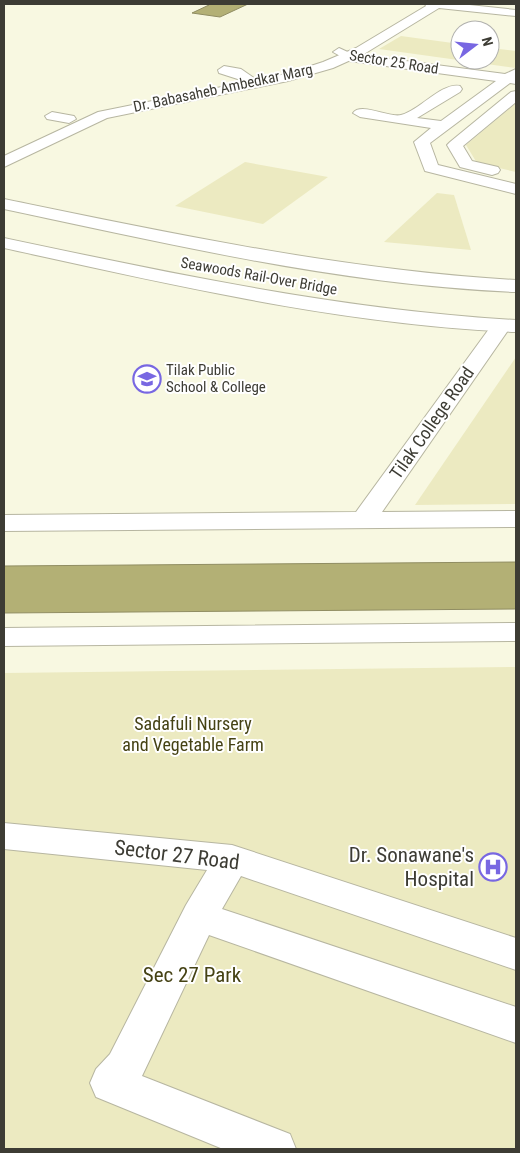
<svg xmlns="http://www.w3.org/2000/svg" width="520" height="1153" font-family="'Roboto Condensed',sans-serif">
  <style>
    .green { fill: #eceac1 }
    .water { fill: #b3b075; stroke: #908d62 }
    .lines { fill: none; stroke-linecap: round; stroke-linejoin: round }
    .street-casing { stroke: #b7b6a1; stroke-width: 2 }
    .secondary-casing { stroke: #b7b6a1; stroke-width: 2 }
    .street { fill: #fff; fill-rule: evenodd }
    .secondary { fill: #fff; fill-rule: evenodd }
    .labels { text-anchor: middle; stroke-width: 4; stroke-linejoin: round; paint-order: stroke }
    .far-street-label { font-size: 15px; fill: #3d3c34; stroke: #fff }
    .far-poi-label { font-size: 15px; fill: #3d3c34; stroke: #fff; text-anchor: start }
    .street-label { font-size: 18px; fill: #3d3c34; stroke: #fff }
    .park-label { font-size: 18px; fill: #454214; stroke: #fff }
    .near-street-label { font-size: 21px; fill: #3d3c34; stroke: #fff }
    .near-poi-label { font-size: 21px; fill: #3d3c34; stroke: #fff; text-anchor: end }
    .near-park-label { font-size: 21px; fill: #454214; stroke: #fff }
  </style>
  <rect width="100%" height="100%" fill="#f8f8e1"/>
  <g class="green">
    <path d="M401 36 460 44V60H490V48L516 51V68L379 49Z"/>
    <path d="M516 103V172L477 163 466 145Z"/>
    <path d="M245 162 328 177 263 224 175 206Z"/>
    <path d="M437 193 454 195 471 250 384 242Z"/>
    <path d="M516 357V504L415 505Z"/>
    <path d="M516 667V1149H4V673Z"/>
  </g>
  <g class="water">
    <path d="M203 4H248L220 17 192 13 209 5Z"/>
    <path d="M516 562V609L4 613V566Z"/>
  </g>
  <g class="lines">
    <g class="street-casing">
      <g id="street">
        <path d="M339 48 352 54 505 74 516 69V84L510 83 430 143 438 165 516 184V194L425 171 414 142 431 128 360 117 353 113C361 102 389 118 401 115 419 111 442 82 460 86L462 89 460 92 417 118 441 121 496 81 349 61 333 52Z"/>
        <path d="M224 66 241 69 254 78 247 82 219 73 218 70Z"/>
        <path d="M516 91V102L463 146 472 161 498 167 500 170 498 173 492 175 460 167 447 145 450 142 511 92Z"/>
        <path d="M52 112 74 116 76 119 69 123 47 119 45 116Z"/>
        <path d="M501 320 508 322 511 326 382 512 516 511V527L4 531V515L356 512 494 322Z"/>
        <path d="M516 623V641L4 646V628Z"/>
        <path d="M4 823 232 845 516 938V970L241 876 222 909 516 1007V1043L209 935 142 1076 290 1134 296 1149H223L96 1097 90 1083 96 1069 110 1054 186 905 207 870 4 849Z"/>
      </g>
    </g>
    <g class="secondary-casing">
      <g id="secondary">
        <path d="M425 4H460L516 10V16L439 8 364 54 333 68 288 81 107 118 4 167V156L98 112 286 74 323 62 356 48 426 6Z"/>
        <path d="M4 199C174 234 342 270 516 280V292C343 285 173 245 4 209Z"/>
        <path d="M4 238C174 274 342 310 516 320V332C343 325 173 285 4 248Z"/>
      </g>
    </g>
    <use href="#street" class="street"/>
    <use href="#secondary" class="secondary"/>
  </g>
  <defs>
    <g id="university-ring" transform="scale(1.4375)"><circle r="9.5" fill="#fff" stroke="#7867e2" stroke-width="1.5"/><path d="M0-5L7-2L0 1L-7-2ZM-4 1L0 2.5L4 1V4Q0 6-4 4Z" fill="#7867e2"/></g>
    <g id="hospital-ring" transform="scale(1.4375)"><circle r="9.5" fill="#fff" stroke="#7867e2" stroke-width="1.5"/><path d="M-5-5h3v3.5h4V-5h3V5h-3V1.5h-4V5h-3Z" fill="#7867e2"/></g>
  </defs>
  <g fill-rule="evenodd">
    <use href="#university-ring" x="147" y="379"/>
    <use href="#hospital-ring" x="493" y="867"/>
  </g>
  <g class="labels">
    <g class="far-street-label">
      <text transform="translate(394 62) rotate(9)" y="5">Sector 25 Road</text>
      <text transform="translate(223 88) rotate(-12)" y="5">Dr. Babasaheb Ambedkar Marg</text>
      <text transform="translate(259 276) rotate(10)" y="5">Seawoods Rail-Over Bridge</text>
    </g>
    <g class="far-poi-label">
      <text x="166" y="375">Tilak Public<tspan x="166" dy="17">School &amp; College</tspan></text>
    </g>
    <g class="street-label">
      <text transform="translate(432 423) rotate(-55)" y="6">Tilak College Road</text>
    </g>
    <g class="park-label">
      <text x="193" y="730">Sadafuli Nursery<tspan x="193" dy="21">and Vegetable Farm</tspan></text>
    </g>
    <g class="near-street-label">
      <text transform="translate(177 855) rotate(7)" y="7">Sector 27 Road</text>
    </g>
    <g class="near-poi-label">
      <text x="474" y="862">Dr. Sonawane's<tspan x="474" dy="24">Hospital</tspan></text>
    </g>
    <g class="near-park-label">
      <text x="192" y="982">Sec 27 Park</text>
    </g>
  </g>
  <rect width="520" height="1153" fill="none" stroke="#3d3c34" stroke-width="10"/>
  <g transform="translate(475 45) rotate(74)"><circle r="24" fill="#ffffff" stroke="#b1b1ae"/>
  <path d="M0-4L9 19L0 12L-9 19Z" fill="#7867e2"/>
  <text y="-8" font-size="14" font-weight="bold" text-anchor="middle" fill="#3d3c34">N</text>
  </g>
</svg>
